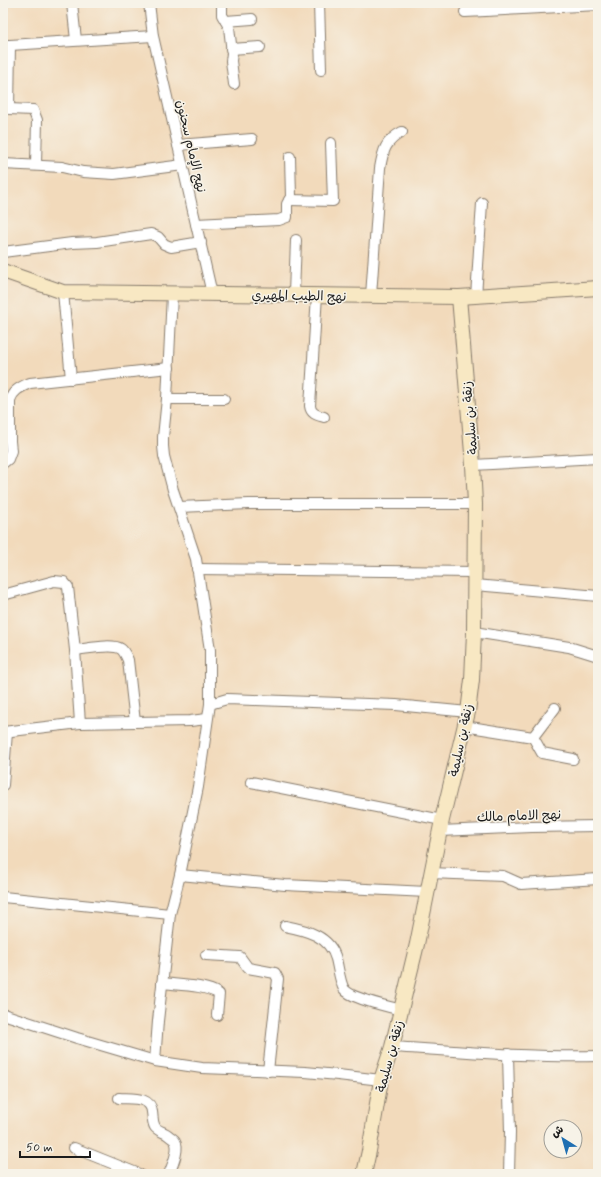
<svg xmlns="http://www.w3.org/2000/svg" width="601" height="1177" font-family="Mynerve,'Playpen Sans Arabic',sans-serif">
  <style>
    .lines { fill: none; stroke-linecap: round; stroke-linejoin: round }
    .street-casing { stroke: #877b6c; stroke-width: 12 }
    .secondary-casing { stroke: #877b6c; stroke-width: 16 }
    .street { stroke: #fff; stroke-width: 10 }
    .secondary { stroke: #f8e8c3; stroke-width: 14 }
    .labels { text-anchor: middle; stroke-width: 3; stroke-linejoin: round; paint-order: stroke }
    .street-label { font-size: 13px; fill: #1c1c1c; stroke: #f7f3e8 }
  </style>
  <rect width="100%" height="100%" fill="#f7f3e8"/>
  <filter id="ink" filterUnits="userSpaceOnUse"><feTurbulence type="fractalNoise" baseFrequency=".025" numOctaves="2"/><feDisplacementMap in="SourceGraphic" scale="8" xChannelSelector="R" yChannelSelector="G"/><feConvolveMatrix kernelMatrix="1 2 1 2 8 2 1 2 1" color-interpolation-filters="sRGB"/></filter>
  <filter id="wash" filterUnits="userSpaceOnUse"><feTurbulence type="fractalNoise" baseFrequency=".012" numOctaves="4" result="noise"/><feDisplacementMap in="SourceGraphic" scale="16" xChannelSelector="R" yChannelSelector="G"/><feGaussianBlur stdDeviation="0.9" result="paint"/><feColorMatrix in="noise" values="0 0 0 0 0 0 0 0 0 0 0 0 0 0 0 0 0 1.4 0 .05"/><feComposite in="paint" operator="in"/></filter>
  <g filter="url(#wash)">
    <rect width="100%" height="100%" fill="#f2dabb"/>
  </g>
  <g filter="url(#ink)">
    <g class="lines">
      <g class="street-casing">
        <g id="street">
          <path d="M72 3 76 40"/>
          <path d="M149 3 153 36 212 294"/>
          <path d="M222 3V15L229 27 232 53 231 61 234 84"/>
          <path d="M319 3 321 70"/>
          <path d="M465 12 598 5"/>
          <path d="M226 21 252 19"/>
          <path d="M3 45H10L9 109 33 110 37 120 36 165"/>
          <path d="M10 45 153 36"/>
          <path d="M231 49 260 47"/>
          <path d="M178 145 252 139"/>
          <path d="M3 164 62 167 83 172 114 174 183 165"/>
          <path d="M289 200 333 201 331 143"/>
          <path d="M196 224 279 220 287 217V204L291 197 290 157"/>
          <path d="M3 252 72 243 97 242 151 234 158 237 164 244 171 247 201 242"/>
          <path d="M63 292 71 379"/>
          <path d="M294 294 296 240"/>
          <path d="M317 295 310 406C311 414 317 415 324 417"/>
          <path d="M371 296 380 168C383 151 385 141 402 132"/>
          <path d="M476 297 482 203"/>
          <path d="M167 399H224"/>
          <path d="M3 463 8 459 11 451 10 441V400C13 390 21 387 30 383L169 368"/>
          <path d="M473 465 598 458"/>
          <path d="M179 507 249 504H475"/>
          <path d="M197 569 475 572"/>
          <path d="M475 585 598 596"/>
          <path d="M3 595 54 581 64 582 68 587 75 650 80 723"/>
          <path d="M474 632 569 647 598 656"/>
          <path d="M75 650C87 649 112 643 121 649 124 651 126 656 128 660L135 722"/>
          <path d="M210 704 227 699 396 705 468 712"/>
          <path d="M464 726 533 737 555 708"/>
          <path d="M3 732 80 723 190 721 207 719"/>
          <path d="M533 737 542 753 573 759"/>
          <path d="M251 782 442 820"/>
          <path d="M3 785 7 732"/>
          <path d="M440 831 532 827 598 826"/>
          <path d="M431 873 503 876 521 884 598 879"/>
          <path d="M180 875 285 885 427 892"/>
          <path d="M3 897 170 914"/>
          <path d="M285 926C306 930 330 936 336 959 338 966 340 983 344 989 351 999 388 1006 401 1010"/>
          <path d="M206 955 240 957 248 968 275 973 278 979 268 1071"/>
          <path d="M162 983C178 985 206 985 219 994L217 1015"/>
          <path d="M3 1014 77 1038 155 1061 202 1068 305 1072 338 1075 381 1080"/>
          <path d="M392 1047C460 1051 529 1058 598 1056"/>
          <path d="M508 1054 510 1132 509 1174"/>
          <path d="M155 1061 158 1021 170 914 180 875 198 787 210 704V650L196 559 173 490 164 456 163 446V437L167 399 172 294"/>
          <path d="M119 1098C131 1099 151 1096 152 1112 153 1117 152 1122 155 1127 158 1131 164 1132 168 1135 170 1137 174 1139 175 1141 180 1149 172 1166 169 1174"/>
          <path d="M74 1148 139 1174"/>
        </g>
      </g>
      <g class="secondary-casing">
        <g id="secondary">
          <path d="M3 271 63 292 459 297 598 288"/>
          <path d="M364 1174 369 1151 381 1080 392 1047 417 944 442 820 468 712 472 680 474 632 475 504 473 465 459 297"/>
        </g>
      </g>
      <use href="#street" class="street"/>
      <use href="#secondary" class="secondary"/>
    </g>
  </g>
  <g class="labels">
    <g class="street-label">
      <text transform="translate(192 146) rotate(77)" y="5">نهج الإمام سحنون</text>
      <text transform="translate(299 295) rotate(1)" y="5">نهج الطيب المهيري</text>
      <text transform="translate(469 418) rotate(-95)" y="5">زنقة بن سليمة</text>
      <text transform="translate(460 740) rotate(-78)" y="5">زنقة بن سليمة</text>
      <text transform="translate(519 815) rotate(-2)" y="5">نهج الامام مالك</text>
      <text transform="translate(389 1056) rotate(-75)" y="5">زنقة بن سليمة</text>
    </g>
  </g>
  <rect width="601" height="1177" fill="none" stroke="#f7f3e8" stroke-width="16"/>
  <g transform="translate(563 1139) rotate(323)"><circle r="19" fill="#f7f3e8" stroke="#9f9d96"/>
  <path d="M0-3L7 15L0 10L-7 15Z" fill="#1f6fb2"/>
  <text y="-6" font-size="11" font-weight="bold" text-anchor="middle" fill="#1c1c1c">ش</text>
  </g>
  <path d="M20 1151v6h70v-6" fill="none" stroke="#1c1c1c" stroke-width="2"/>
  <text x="26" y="1151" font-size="12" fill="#1c1c1c" stroke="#f7f3e8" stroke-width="3" paint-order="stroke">50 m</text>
</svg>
